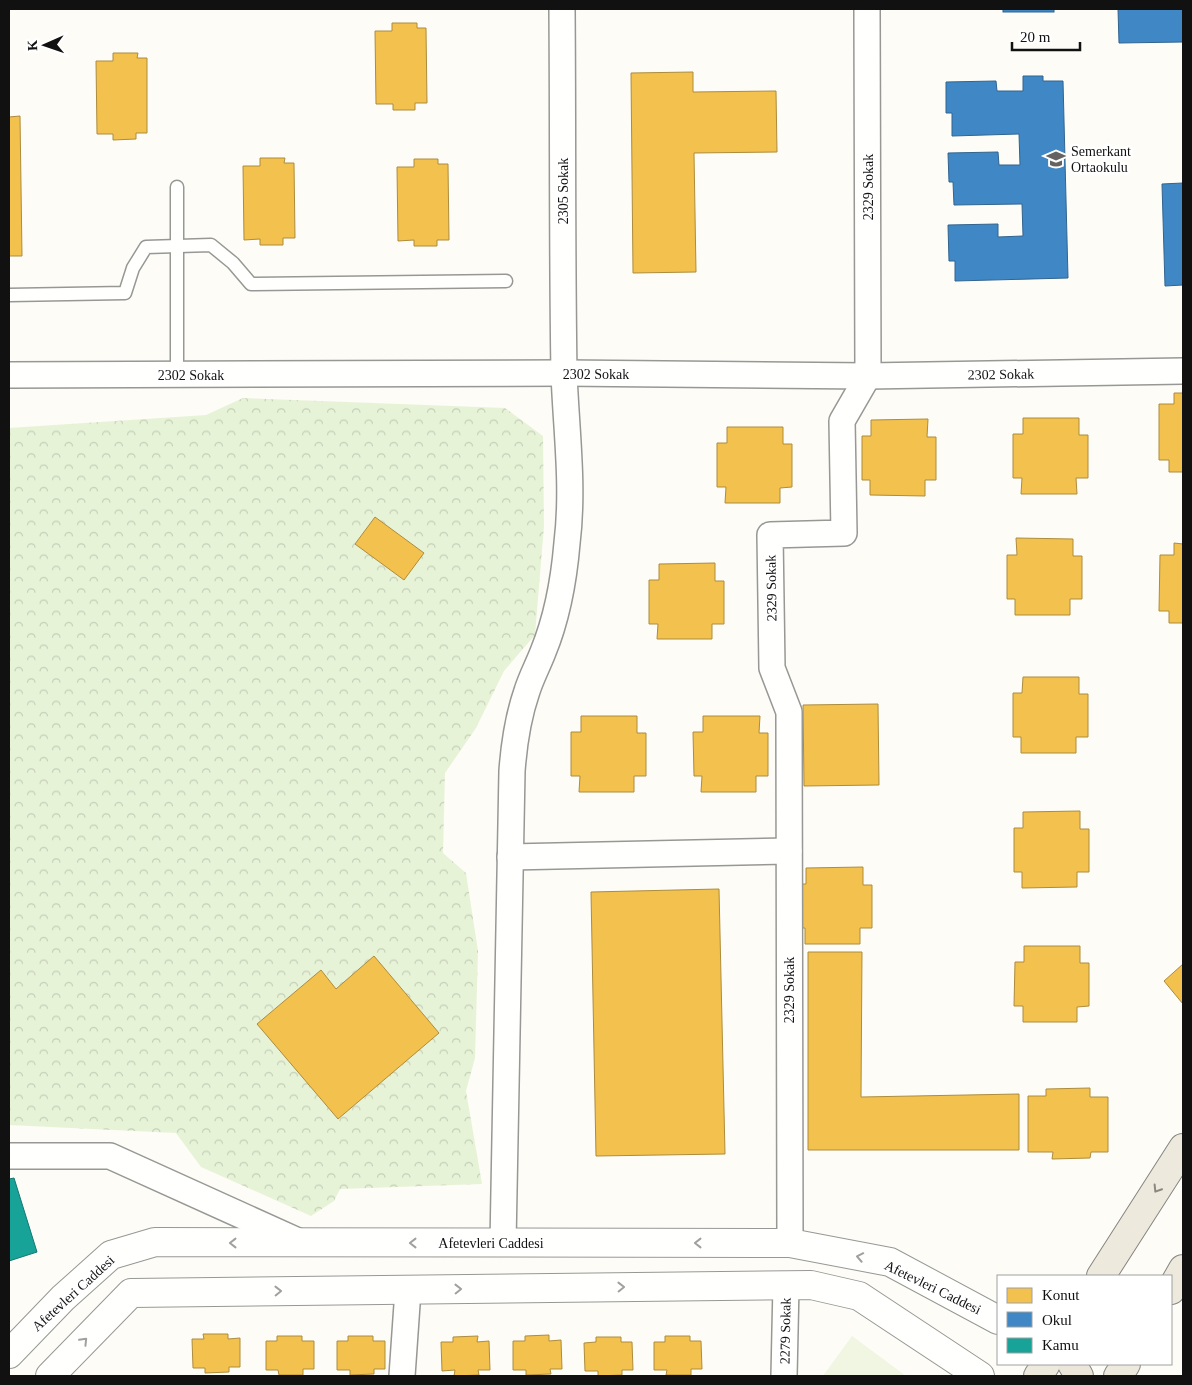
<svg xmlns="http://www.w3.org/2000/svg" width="1192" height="1385" font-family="Georgia,serif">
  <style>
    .park { fill: url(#park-crowns) }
    .pitch { fill: #f0f6e1 }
    .homes { fill: #f2c14e; stroke: #ae8c3c }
    .schools { fill: #3f88c5; stroke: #31648f }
    .public { fill: #17a398; stroke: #157770 }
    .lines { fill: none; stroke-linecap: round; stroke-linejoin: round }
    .service-casing { stroke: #979795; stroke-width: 15 }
    .minor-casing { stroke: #979795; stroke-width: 28 }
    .tertiary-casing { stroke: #979795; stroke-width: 30 }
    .primary-casing { stroke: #858482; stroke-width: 30 }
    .trunk-casing { stroke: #858482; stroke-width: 30 }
    .service { stroke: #fffffe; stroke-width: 12 }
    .minor { stroke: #fffffe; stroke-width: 25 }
    .tertiary { stroke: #fffffe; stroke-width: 28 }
    .primary { stroke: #ede9dc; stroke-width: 28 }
    .trunk { stroke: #ece5da; stroke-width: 28 }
    .oneway { stroke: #8a8881 }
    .oneway2 { stroke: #a0a09f }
    .labels { text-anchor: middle; stroke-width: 5; stroke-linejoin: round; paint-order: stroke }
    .poi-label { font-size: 14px; fill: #111; stroke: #fff; text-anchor: start }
    .street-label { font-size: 14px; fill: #111; stroke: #fff }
  </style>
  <defs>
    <pattern id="park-crowns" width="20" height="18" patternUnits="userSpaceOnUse" patternTransform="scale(1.25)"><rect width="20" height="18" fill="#e7f3d7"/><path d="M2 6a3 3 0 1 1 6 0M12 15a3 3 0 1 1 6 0" fill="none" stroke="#c5cfb8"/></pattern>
  </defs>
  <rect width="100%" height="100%" fill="#fdfcf7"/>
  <path class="park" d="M243 398 505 408 543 436 544 526 535 635 504 671 476 728 445 773 443 853 466 873 478 951 475 1058 466 1091 482 1184 340 1189 334 1201 311 1216 201 1167 176 1133 9 1125V428L206 415Z"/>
  <path class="pitch" d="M852 1336 906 1376H823Z"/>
  <g class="homes">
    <path d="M392 23H417V28H426L427 103H415V110H393V104H376L375 31H392Z"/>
    <path d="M113 53H138L137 58H147V133H136V139L113 140V134H97L96 61H113Z"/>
    <path d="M693 72V92L776 91 777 152 694 153 696 272 633 273 631 73Z"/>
    <path d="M20 116 22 256H9V117Z"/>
    <path d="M260 158H285L284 163H294L295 238H283V245H260V239L244 240 243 166H260Z"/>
    <path d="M414 159H438V164H448L449 240H437V246H414V240L398 241 397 167H414Z"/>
    <path d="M1174 393H1183V472H1169V460H1159V404H1174Z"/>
    <path d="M1023 418H1079V435H1088V478H1076L1077 494H1021L1022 478H1013V434H1023Z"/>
    <path d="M928 419 927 437H936V480H925V496L870 495V480H862V436H871V420Z"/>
    <path d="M727 427H783V444H792V487L780 488V503H725L726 487H717V443H727Z"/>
    <path d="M375 517 424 553 404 580 355 544Z"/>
    <path d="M1016 538 1073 539V556H1082V599H1070V615H1015V599H1007V555H1017Z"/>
    <path d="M1174 543 1183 544V623H1169V611H1159L1160 555H1174Z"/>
    <path d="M715 563V581H724V624H712V639H657L658 624H649V580H659V564Z"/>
    <path d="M1023 677H1079V694H1088V737H1076V753H1021V737H1013V693H1022Z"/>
    <path d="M878 704 879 785 804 786 803 705Z"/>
    <path d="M581 716H637V733H646V776H634V792H579L580 776H571V732H581Z"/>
    <path d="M703 716H760L759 733H768V776H756V792H701L702 776H694L693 732H703Z"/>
    <path d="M1080 811V829H1089V872H1077V887L1022 888V872H1014V828H1023V812Z"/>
    <path d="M863 867V885H872V928H860V944H805V928H797V884H806V868Z"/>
    <path d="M719 889 725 1154 596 1156 591 892Z"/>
    <path d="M1024 946H1080V963H1089V1006L1077 1007V1022H1023V1006H1014L1015 962H1024Z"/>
    <path d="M808 952H862L861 1097 1019 1094V1150H808Z"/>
    <path d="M374 956 439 1033 338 1119 257 1024 321 970 336 989Z"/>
    <path d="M1183 964V1004L1164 981Z"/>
    <path d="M1090 1088V1097H1108V1152H1091L1090 1158 1052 1159 1053 1152H1028V1096H1046V1089Z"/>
    <path d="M203 1334H228V1339L240 1338V1367H229V1372L205 1373V1368H193L192 1339H204Z"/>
    <path d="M549 1335V1341L561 1340 562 1369H550L551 1374 526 1375V1370H513V1341H525V1336Z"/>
    <path d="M277 1336H302V1341H314V1369H303V1375H279L278 1370H266V1341H277Z"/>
    <path d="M348 1336H373V1341H385V1369H374V1374L350 1375V1370H337V1341H348Z"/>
    <path d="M478 1336 477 1342 489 1341 490 1370H478L479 1375 454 1376 455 1370 442 1371 441 1342H453V1337Z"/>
    <path d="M665 1336H690V1341H701L702 1369H691V1375H666L667 1370H654V1342H665Z"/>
    <path d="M596 1337H621V1342H632L633 1370H622V1375L598 1376V1371H585L584 1343 596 1342Z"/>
  </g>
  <g class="schools">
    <rect x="1003" y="9" width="51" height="3"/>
    <path d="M1118 9H1183V42L1119 43Z"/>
    <path d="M1023 76H1043V81H1063L1068 278 955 281V261H949L948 225 998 224V237L1023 236 1022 204 954 205 953 182H949L948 153 998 152 999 165H1020L1019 134 952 136V113H946V82L996 81 997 91H1023Z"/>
    <path d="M1183 183V285L1165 286 1162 184Z"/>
  </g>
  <path class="public" d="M14 1178 37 1252 9 1261V1179Z"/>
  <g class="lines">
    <g class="service-casing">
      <g id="service">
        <path d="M177 187V375"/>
        <path d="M9 295 125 293 133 268 146 247 211 245 233 263 251 284 506 281"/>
      </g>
    </g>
    <g class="minor-casing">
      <g id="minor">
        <path d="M9 375 564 373 868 376 1183 371"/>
        <path d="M510 857 789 851"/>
        <path d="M9 1156H110L300 1242"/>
        <path d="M503 1243 512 771C514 744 518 717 527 691 531 678 538 665 543 652 557 618 564 579 567 543 574 486 566 429 564 373 562 251 563 130 562 9"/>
        <path d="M790 1243 789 712 772 668 770 535 844 533 842 421 868 376 867 9"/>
        <path d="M402 1376 408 1290"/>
        <path d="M784 1376 786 1285"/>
      </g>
    </g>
    <g class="tertiary-casing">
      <g id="tertiary">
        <path d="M9 1354 63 1298 111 1255 155 1242 790 1243 890 1262 998 1320"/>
        <path d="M50 1376 131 1293 811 1285 859 1296 980 1376"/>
      </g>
    </g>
    <g class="primary-casing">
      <g id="primary">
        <path d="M1101 1276 1183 1148"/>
        <path d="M1171 1290 1183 1269"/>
        <path d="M1038 1376 1046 1364"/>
        <path d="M1118 1376 1126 1364"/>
      </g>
    </g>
    <g class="trunk-casing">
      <path id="trunk" d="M1072 1364 1079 1376"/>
    </g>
    <use href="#service" class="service"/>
    <use href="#minor" class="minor"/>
    <use href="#tertiary" class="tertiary"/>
    <use href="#primary" class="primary"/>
    <use href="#trunk" class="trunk"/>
  </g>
  <defs><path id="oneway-chevron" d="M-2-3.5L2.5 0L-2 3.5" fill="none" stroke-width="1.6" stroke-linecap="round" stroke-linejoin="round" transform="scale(1.25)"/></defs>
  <use class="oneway" href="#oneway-chevron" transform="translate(1157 1189) rotate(122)"/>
  <g class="oneway2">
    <use href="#oneway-chevron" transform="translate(233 1243) rotate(-180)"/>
    <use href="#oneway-chevron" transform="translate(413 1243) rotate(-180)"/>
    <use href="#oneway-chevron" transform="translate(698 1243) rotate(180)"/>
    <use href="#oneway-chevron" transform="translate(860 1257) rotate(-169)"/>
    <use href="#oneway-chevron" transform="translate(621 1287) rotate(-1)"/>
    <use href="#oneway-chevron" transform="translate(458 1289) rotate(-1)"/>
    <use href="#oneway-chevron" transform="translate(278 1291) rotate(-1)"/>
    <use href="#oneway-chevron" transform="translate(84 1341) rotate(-46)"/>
  </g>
  <defs>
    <g id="school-bare" transform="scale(1.5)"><path d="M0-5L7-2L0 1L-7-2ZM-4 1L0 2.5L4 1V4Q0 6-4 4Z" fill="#646362" stroke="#fff" stroke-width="2.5" paint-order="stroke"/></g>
  </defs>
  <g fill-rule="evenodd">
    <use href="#school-bare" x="1056" y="159"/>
  </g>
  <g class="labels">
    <g class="poi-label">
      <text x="1071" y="156">Semerkant<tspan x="1071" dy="16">Ortaokulu</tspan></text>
    </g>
    <g class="street-label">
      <text transform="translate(868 187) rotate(-90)" y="5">2329 Sokak</text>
      <text transform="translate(563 191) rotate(-90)" y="5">2305 Sokak</text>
      <text x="596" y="379">2302 Sokak</text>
      <text transform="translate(1001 374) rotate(-1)" y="5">2302 Sokak</text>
      <text x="191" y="380">2302 Sokak</text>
      <text transform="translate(771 588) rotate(-91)" y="5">2329 Sokak</text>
      <text transform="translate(789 990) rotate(-90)" y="5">2329 Sokak</text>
      <text x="491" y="1248">Afetevleri Caddesi</text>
      <text transform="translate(933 1287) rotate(26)" y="5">Afetevleri Caddesi</text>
      <text transform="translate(73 1293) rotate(-42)" y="5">Afetevleri Caddesi</text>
      <text transform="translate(785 1331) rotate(-89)" y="5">2279 Sokak</text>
    </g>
  </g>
  <rect width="1192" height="1385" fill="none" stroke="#111111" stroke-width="20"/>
  <rect x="997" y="1275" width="175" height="90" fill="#ffffff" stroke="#a0a0a0"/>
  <rect x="1007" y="1288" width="25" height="15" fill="#f2c14e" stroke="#a0a0a0"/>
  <text x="1042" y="1300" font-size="15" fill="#111111">Konut</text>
  <rect x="1007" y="1312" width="25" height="15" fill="#3f88c5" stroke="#a0a0a0"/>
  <text x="1042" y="1325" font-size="15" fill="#111111">Okul</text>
  <rect x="1007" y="1338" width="25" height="15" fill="#17a398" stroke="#a0a0a0"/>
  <text x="1042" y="1350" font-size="15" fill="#111111">Kamu</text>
  <g transform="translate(45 45) rotate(268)" stroke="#ffffff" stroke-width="4" paint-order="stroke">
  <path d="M0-4L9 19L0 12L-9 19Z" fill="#111111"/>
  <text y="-8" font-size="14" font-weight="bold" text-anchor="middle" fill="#111111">K</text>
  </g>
  <path d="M1012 42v8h68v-8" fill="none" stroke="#111111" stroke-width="2.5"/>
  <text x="1020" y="42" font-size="15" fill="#111111" stroke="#ffffff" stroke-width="4" paint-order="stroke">20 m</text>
</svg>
